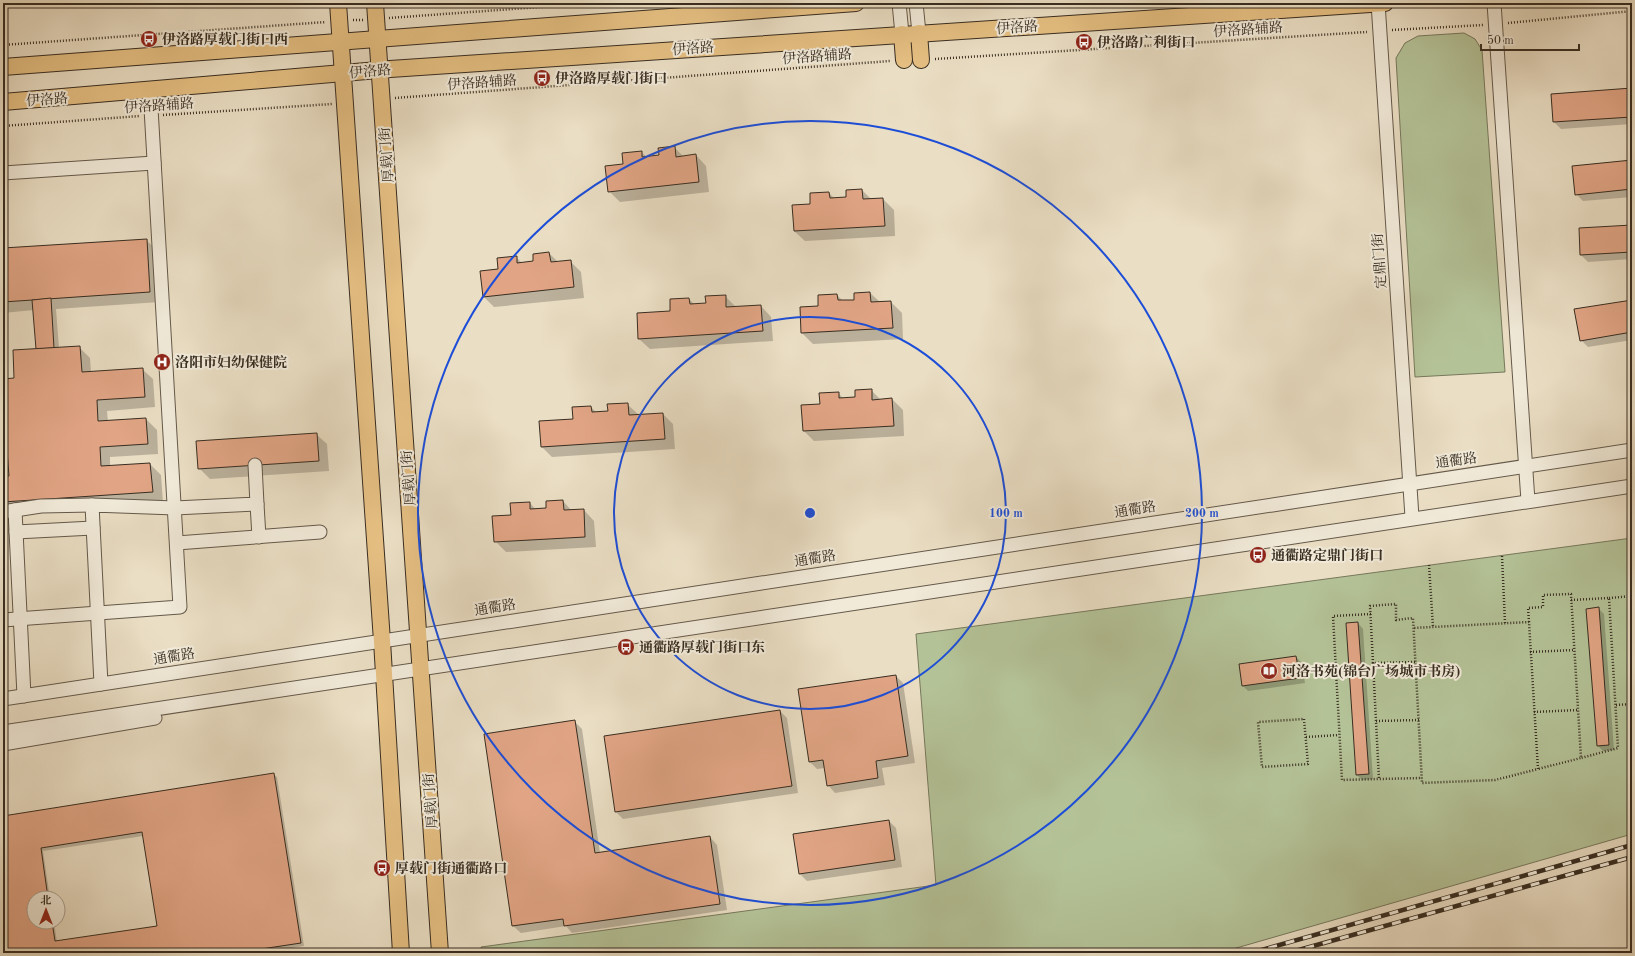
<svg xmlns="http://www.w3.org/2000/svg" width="1635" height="956" font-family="'Old Standard TT','Noto Serif SC',serif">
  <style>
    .green { fill: #b4c297; stroke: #76785c }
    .shadow { fill: #0003; fill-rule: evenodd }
    .building { fill: #e1a585; stroke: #382d21; fill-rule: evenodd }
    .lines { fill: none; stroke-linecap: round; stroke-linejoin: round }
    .minor-casing { stroke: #64594a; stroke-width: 15 }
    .major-casing { stroke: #382d21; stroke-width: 18 }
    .path { stroke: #382d21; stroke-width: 2.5; stroke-dasharray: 1 2; stroke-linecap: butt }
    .minor { stroke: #f1ead9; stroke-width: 13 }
    .major { stroke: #e5bf82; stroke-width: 16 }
    .rail-casing { stroke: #382d21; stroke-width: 4.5 }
    .rail { stroke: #f1ead9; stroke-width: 3; stroke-dasharray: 9; stroke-linecap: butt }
    .ring { fill: none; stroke: #1d4ed8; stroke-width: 2 }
    .labels { text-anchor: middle; stroke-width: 4; stroke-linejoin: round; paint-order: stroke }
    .street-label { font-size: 14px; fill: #382d21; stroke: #f1ead9 }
    .poi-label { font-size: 14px; font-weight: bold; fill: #382d21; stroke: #f1ead9; text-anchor: start }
    .centre { fill: #1d4ed8; stroke: #f1ead9; stroke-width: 2 }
    .ring-label { font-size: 12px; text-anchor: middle; font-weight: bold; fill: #1d4ed8; stroke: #f1ead9; stroke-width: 4; stroke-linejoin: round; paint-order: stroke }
  </style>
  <rect width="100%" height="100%" fill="#eadec4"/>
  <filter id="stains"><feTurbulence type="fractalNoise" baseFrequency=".005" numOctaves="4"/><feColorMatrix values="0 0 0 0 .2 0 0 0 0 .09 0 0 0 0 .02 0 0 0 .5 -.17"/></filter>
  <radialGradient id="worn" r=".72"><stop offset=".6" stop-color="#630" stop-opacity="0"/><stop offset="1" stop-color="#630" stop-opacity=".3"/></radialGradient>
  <g class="green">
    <path d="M1464 33 1475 39 1482 50 1505 372 1415 377 1396 58 1405 43 1418 36Z"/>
    <path d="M1632 538V834L1219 953H481V947L936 885 916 634Z"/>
  </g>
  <g class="shadow">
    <path d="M1632 89V124L1561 129 1554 122Z"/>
    <path d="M674 147 684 157 696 155 706 166 709 192 620 202 609 191 624 165 641 152 647 157 660 156Z"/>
    <path d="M1632 161V197L1583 201 1576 194Z"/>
    <path d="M862 190 872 200 883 199 894 210 895 236 805 241 794 231 812 205 829 193 835 199 847 198Z"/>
    <path d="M1632 226V259L1588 262 1581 255Z"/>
    <path d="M146 240 157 250 160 302 56 309 59 348 79 347 90 358 91 372 142 369 153 379 155 407 107 411 108 422 146 419 157 430 158 454 110 457V467L150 464 161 475 163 503 3 513V477H10L9 462 3 463V428L6 427 5 415 3 416V380L16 379 38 350 34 310 3 313V249Z"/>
    <path d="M549 253 558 262 570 261 581 272 584 298 494 307 484 297 516 257 522 263 534 262Z"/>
    <path d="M870 293 880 302H891L902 313 903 339 813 344 802 333 819 307 837 295 843 301 855 300Z"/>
    <path d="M725 296 736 307 761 306 771 317 773 341 650 349 639 339 689 299 695 305 707 304Z"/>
    <path d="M1632 301V340L1588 347 1581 340Z"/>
    <path d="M871 390 881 400 892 399 903 410 904 436 814 441 804 431 821 405 838 393 844 399 856 398Z"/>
    <path d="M627 404 639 415 663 414 673 424 675 449 552 457 542 447 591 407 597 413 609 412Z"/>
    <path d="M316 434 327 444 329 471 210 479 199 468Z"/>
    <path d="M563 501 572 511 584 510 594 521 596 547 506 552 495 541 512 516 530 503 536 510 548 509Z"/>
    <path d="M1598 608 1604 614 1614 750 1603 751 1598 746Z"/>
    <path d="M1358 623 1363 629 1373 779 1362 780 1357 775Z"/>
    <path d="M1296 657 1301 662 1305 683 1248 691 1243 686Z"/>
    <path d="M896 676 903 683 915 763 882 768 885 785 835 793 828 785 825 768 817 769 810 762 799 690Z"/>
    <path d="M780 711 787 718 798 793 623 819 616 812Z"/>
    <path d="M574 721 582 729 600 853 710 837 717 845 727 910 572 933 566 926 521 933 513 926Z"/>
    <path d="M273 774 277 777 304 946 257 953H3V817ZM143 836 158 927 57 942 54 922H34V898H50L43 851Z"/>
    <path d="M889 821 896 828 902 867 807 881 800 874 794 835Z"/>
  </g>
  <g class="building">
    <path d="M1632 88V117L1553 122 1551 94Z"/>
    <path d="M675 146 676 157 696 154 699 182 608 192 605 166 623 164 622 153 642 151V157L659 155 658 148Z"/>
    <path d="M1632 160V189L1575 195 1572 166Z"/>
    <path d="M862 189 863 199 883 198 885 226 794 231 792 205 810 204V193L829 192 830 198 846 197V190Z"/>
    <path d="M1632 225V252L1580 255 1579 228Z"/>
    <path d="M147 239 150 292 3 302V248Z"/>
    <path d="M549 252 551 262 571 260 574 287 483 297 480 271 498 269 497 258 517 256V263L533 261V254Z"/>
    <path d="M870 292 871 302 891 301 893 328 801 333 800 307 818 306V295L837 294 838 300H854V293Z"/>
    <path d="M726 295V307L761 305 763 331 638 339 637 313 670 311V299L689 298 690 304 706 303 705 296Z"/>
    <path d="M51 298 54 348 36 349 32 300Z"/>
    <path d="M1632 300V332L1580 341 1574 309Z"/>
    <path d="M80 346 82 372 143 368 145 397 97 400 98 421 146 418 148 444 100 447 101 466 150 463 153 492 3 502V476H9L7 451 3 452V427L5 426 3 379 14 378 13 350Z"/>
    <path d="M872 389V400L892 398 894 426 803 431 801 405 820 404 819 393 839 392V398L855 397V390Z"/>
    <path d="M628 403 629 415 663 413 665 439 541 447 539 421 573 419 572 407 591 406 592 412 608 411 607 404Z"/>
    <path d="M317 433 319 461 198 469 196 441Z"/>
    <path d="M563 500 564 510 584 509 585 537 494 542 492 516 511 515 510 503 530 502V509L546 508V501Z"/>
    <path d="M1599 607 1609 745 1597 746 1586 609Z"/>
    <path d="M1358 622 1369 774 1356 775 1346 623Z"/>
    <path d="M1296 656 1300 678 1242 686 1239 664Z"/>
    <path d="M896 675 908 756 876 761 878 778 827 786 823 760 809 762 798 689Z"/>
    <path d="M780 710 792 786 615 812 604 736Z"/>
    <path d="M575 720 595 853 710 836 720 904 564 926 563 919 512 926 484 734Z"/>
    <path d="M274 773 301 943 235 953H3V816ZM142 832 157 926 55 941 52 922H34V898H48L41 848Z"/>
    <path d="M889 820 895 860 799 874 793 834Z"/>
  </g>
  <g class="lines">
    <g class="minor-casing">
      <g id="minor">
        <path d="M899 3 902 34"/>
        <path d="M916 3 919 33"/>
        <path d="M1378 3 1412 517"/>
        <path d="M1494 3 1528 501"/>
        <path d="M3 173 154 163"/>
        <path d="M257 504 259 537"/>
        <path d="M15 510 41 506 92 505"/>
        <path d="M3 512 15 510 24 696"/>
        <path d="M16 532 93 528"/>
        <path d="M177 543 320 532"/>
        <path d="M3 620 180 607 150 91"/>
        <path d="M101 684 92 505 175 508 257 504 255 465"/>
        <path d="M3 699 1632 450"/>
        <path d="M3 732C546 652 1088 564 1632 486"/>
        <path d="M3 744 155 718"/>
      </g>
    </g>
    <g class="major-casing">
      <g id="major">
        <path d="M338 3 382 641 401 953"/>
        <path d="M375 3 440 953"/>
        <path d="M919 33 921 60"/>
        <path d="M902 34 904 60"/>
        <path d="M3 67 856 3"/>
        <path d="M3 102 390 69 1385 3"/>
      </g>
    </g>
    <g class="path">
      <path d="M389 18 595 3"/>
      <path d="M353 20H364"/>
      <path d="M1508 23 1632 11"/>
      <path d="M1392 30 1483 25"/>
      <path d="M3 45 326 22"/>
      <path d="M935 59 1367 32"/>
      <path d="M395 98 890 61"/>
      <path d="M163 115 332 104"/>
      <path d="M3 126 140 116"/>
      <path d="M1502 556 1505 623"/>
      <path d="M1429 565 1433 627"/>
      <path d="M1609 598 1632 596"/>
      <path d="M1571 600 1609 598 1618 748 1581 758"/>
      <path d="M1371 614 1333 616 1342 780 1379 779"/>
      <path d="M1529 622 1528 608 1543 607V595L1571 594 1581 758 1538 769"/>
      <path d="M1530 652 1574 650"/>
      <path d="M1415 662 1373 663 1379 779 1422 778"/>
      <path d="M1373 663 1370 606 1396 604V620L1413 618 1422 783 1495 780 1538 769 1529 622 1413 628"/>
      <path d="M1616 705 1632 704"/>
      <path d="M1534 712 1578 710"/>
      <path d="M1304 719 1308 764 1262 767 1258 722Z"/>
      <path d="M1376 721 1419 720"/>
      <path d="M1306 737 1339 735"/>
    </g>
    <use href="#minor" class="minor"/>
    <use href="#major" class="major"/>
    <g class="rail-casing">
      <g id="rail">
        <path d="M1251 953 1632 845"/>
        <path d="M1288 953 1632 857"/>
      </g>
    </g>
    <use href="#rail" class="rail"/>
  </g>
  <g class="ring">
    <circle cx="810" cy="513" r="196"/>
    <circle cx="810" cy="513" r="392"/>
  </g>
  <defs>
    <g id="bus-disc" transform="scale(0.9)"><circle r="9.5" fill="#8f2418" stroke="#f1ead9"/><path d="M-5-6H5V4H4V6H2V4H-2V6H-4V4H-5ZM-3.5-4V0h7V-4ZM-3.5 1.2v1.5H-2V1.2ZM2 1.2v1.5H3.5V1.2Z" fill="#fff"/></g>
    <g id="hospital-disc" transform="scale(0.9)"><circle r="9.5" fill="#8f2418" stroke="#f1ead9"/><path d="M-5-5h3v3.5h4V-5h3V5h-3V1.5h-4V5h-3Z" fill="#fff"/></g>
    <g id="library-disc" transform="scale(0.9)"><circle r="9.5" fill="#8f2418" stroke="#f1ead9"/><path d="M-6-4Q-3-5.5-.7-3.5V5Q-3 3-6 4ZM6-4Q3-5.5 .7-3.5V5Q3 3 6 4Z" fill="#fff"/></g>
  </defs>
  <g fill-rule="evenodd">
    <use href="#bus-disc" x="149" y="39"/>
    <use href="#bus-disc" x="1084" y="42"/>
    <use href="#bus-disc" x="542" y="78"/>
    <use href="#hospital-disc" x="162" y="362"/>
    <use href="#bus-disc" x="1258" y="555"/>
    <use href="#bus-disc" x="626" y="647"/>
    <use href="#library-disc" x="1269" y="671"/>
    <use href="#bus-disc" x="382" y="868"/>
  </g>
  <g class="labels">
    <g class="street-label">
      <text transform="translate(1017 27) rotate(-4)" y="5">伊洛路</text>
      <text transform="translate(1248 29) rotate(-4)" y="5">伊洛路辅路</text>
      <text transform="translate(693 48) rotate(-4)" y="5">伊洛路</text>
      <text transform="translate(817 56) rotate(-4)" y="5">伊洛路辅路</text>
      <text transform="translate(370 71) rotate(-5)" y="5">伊洛路</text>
      <text transform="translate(482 82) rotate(-4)" y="5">伊洛路辅路</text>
      <text transform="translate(47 99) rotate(-4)" y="5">伊洛路</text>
      <text transform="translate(159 105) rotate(-4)" y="5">伊洛路辅路</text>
      <text transform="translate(386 155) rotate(-94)" y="5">厚载门街</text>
      <text transform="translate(1379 261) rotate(-94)" y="5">定鼎门街</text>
      <text transform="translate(1456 460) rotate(-8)" y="5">通衢路</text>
      <text transform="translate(408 478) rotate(-94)" y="5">厚载门街</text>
      <text transform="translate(1135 509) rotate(-9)" y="5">通衢路</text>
      <text transform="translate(815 558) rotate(-9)" y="5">通衢路</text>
      <text transform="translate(495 607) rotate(-9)" y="5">通衢路</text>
      <text transform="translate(174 656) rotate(-9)" y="5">通衢路</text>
      <text transform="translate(430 801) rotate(-94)" y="5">厚载门街</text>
    </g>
    <g class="poi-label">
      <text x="162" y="44">伊洛路厚载门街口西</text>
      <text x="1097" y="47">伊洛路广利街口</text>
      <text x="555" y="83">伊洛路厚载门街口</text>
      <text x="175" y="367">洛阳市妇幼保健院</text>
      <text x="1271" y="560">通衢路定鼎门街口</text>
      <text x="639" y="652">通衢路厚载门街口东</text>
      <text x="1282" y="676">河洛书苑(锦台广场城市书房)</text>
      <text x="395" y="873">厚载门街通衢路口</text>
    </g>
  </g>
  <circle cx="810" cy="513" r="6" class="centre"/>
  <g class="ring-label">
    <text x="1006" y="517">100 m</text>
    <text x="1202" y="517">200 m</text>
  </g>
  <rect width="1635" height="956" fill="none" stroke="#eadec4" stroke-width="16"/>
  <rect x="4" y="4" width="1627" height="948" fill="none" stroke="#382d21" stroke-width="2"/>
  <rect x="8" y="8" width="1619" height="940" fill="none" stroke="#382d21"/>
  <g transform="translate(46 910)"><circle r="19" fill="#f1ead9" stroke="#a79e8f"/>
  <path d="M0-3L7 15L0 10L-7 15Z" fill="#8f2418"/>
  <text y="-6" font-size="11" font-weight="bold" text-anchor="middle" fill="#382d21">北</text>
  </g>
  <path d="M1481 44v6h98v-6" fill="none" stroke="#382d21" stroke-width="2"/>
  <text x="1487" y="44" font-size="12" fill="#382d21" stroke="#f1ead9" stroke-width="3" paint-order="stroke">50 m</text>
  <rect width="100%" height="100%" filter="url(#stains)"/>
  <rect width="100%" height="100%" fill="url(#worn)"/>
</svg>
